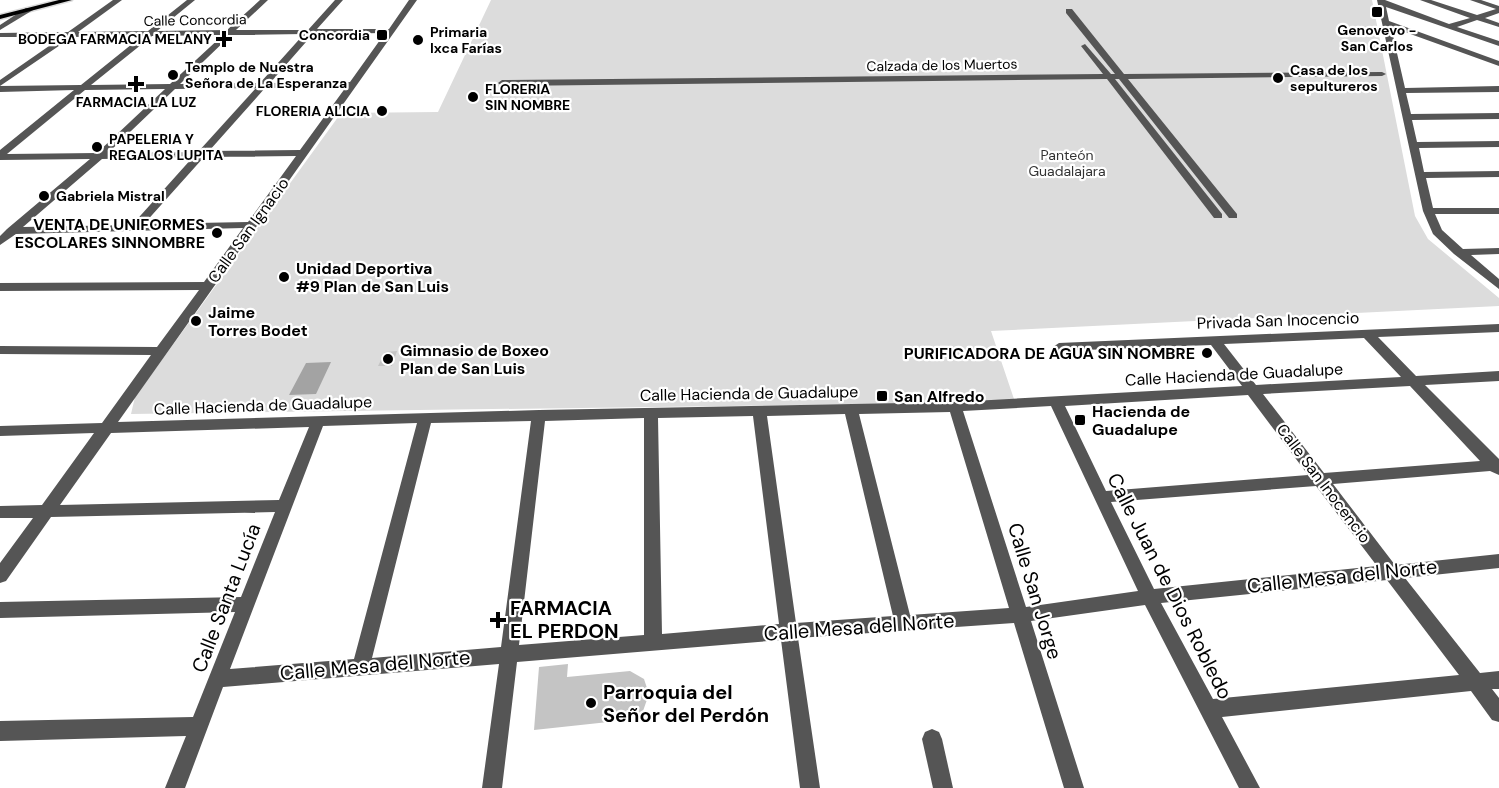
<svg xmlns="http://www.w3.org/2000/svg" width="1499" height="788" font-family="'DM Sans',sans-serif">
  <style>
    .green { fill: #dcdcdc }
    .water { fill: #a3a3a3 }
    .building { fill: #c4c4c4 }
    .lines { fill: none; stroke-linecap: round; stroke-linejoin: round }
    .major-casing { stroke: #dbdbdb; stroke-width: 3 }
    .minor { fill: #555; fill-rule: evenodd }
    .major { fill: #000; fill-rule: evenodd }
    .poi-dot { fill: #000; stroke: #fff; stroke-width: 2 }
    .labels { text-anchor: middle; stroke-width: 4.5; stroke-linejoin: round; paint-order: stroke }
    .far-street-label { font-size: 14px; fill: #000; stroke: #fff }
    .far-poi-label { font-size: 14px; font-weight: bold; fill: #000; stroke: #fff; text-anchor: start }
    .far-park-label { font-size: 14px; fill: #333; stroke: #fff }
    .poi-label { font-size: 16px; font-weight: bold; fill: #000; stroke: #fff; text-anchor: start }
    .street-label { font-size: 16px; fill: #000; stroke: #fff }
    .near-street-label { font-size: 20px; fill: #000; stroke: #fff }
    .near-poi-label { font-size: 20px; font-weight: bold; fill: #000; stroke: #fff; text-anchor: start }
  </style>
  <rect width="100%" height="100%" fill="#fff"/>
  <path class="green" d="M491 0H1372L1415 216 1428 239 1499 298V306L991 331 1015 402 131 414 135 397 341 113 438 112Z"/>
  <path class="water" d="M331 362 316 394 289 395 306 363Z"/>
  <g class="building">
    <path d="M397 351 392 366H378L385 352Z"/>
    <path d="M568 664 567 677 630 671 644 679 649 694 643 711 627 720 534 730 539 667Z"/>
  </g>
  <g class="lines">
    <g class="major-casing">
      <path id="major" d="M59 0H72L0 19V15Z"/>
    </g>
    <g class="minor">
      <path d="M113 0H122L78 32 148 31 187 0H195L157 31 227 30 260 0H268L236 30H308L335 0H343L317 29H389L409 0H417L118 422 539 410 955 402 1242 386 1211 345 1059 351 1053 347 1059 343 1499 324V332L1378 337 1416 376 1499 371V381L1425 385 1499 459V475L1490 471 1333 484 1395 565 1499 554V568L1405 578 1480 673 1499 671V689H1492L1499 698V722L1492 720 1471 691 1222 717 1260 788H1239L1145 605 1031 621 1084 788H1064L1014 623 798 638 820 788H800L781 640 517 662 502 788H482L499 664 223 687 185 788H165L186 736 0 741V721L193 717 235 612 0 618V602L241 597 275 512 51 517 6 581 0 583V563L33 518H0V506L42 505 94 433 0 436V426L102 423 151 355 0 354V346L157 347 199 290 0 291V283L204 282 243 228 16 234 0 245V236L7 229 90 159 0 160V150L74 90 0 92V80L62 37H0V33L68 32ZM385 33 350 82 270 83 313 34ZM304 34 260 83 180 84 231 35ZM223 35 170 84 91 85 152 36ZM142 36 81 85 0 86 72 37ZM346 87 300 150 209 151 265 88ZM256 88 198 152 108 153 175 89ZM165 89 97 153 7 154 85 90ZM296 156 248 222 144 224 204 157ZM193 157 132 225 23 227 102 159ZM1364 338 1401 377 1256 385 1224 344ZM1410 386 1480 461 1324 473 1263 394ZM1248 395 1308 475 1106 491 1065 406ZM1051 406 1138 591 1026 607 963 411ZM950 412 1009 608 910 615 859 414ZM845 414 893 616 796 623 767 416ZM753 416 779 624 662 634 658 418ZM644 418V635L519 645 545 421ZM531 421 501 647 372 658 431 423ZM417 423 354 659 230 669 323 426ZM309 427 279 500 60 505 111 433ZM1316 486 1377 566 1154 589 1111 502ZM1387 580 1459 675 1213 699 1161 603Z"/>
      <path d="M1377 0H1385L1449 24 1470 18 1420 0H1431L1477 15 1496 9 1470 0H1481L1499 6V13L1485 18 1499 23V27L1477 20 1457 27 1499 41V46L1386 7 1389 21 1499 61V66L1391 27 1405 88 1499 86V92L1406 93 1411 114 1499 113V119L1412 120 1417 142 1499 141V147L1419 148 1424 172 1499 171V177L1426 178 1433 208H1499V214H1435L1442 230 1463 249 1499 248V254L1471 255 1499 279V289L1454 254 1433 234 1423 211Z"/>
      <path d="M26 8 33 10 0 30V25Z"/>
      <path d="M1066 9H1072L1124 74 1382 72 1386 74 1382 76 1128 79 1237 214V218H1229L1119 79H1115L1222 214V218H1214L1107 79 502 86 498 83 502 80 1103 74 1081 46 1085 44 1111 74H1115L1066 13Z"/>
      <path d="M932 729 939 732 942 739 953 788H933L922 739 925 732Z"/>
    </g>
    <use href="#major" class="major"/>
  </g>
  <g class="poi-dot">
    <rect x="1371" y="6" width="12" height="12" rx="3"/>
    <rect x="376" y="29" width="12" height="12" rx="3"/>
    <path d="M221 30h6v6h6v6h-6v6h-6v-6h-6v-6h6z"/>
    <circle cx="418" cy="40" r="6"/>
    <circle cx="173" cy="75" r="6"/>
    <circle cx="1278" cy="78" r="6"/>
    <path d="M133 75h6v6h6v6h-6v6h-6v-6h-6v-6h6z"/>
    <circle cx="473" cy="97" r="6"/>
    <circle cx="382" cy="111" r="6"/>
    <circle cx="97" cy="147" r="6"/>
    <circle cx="44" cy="196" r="6"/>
    <circle cx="217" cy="233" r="6"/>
    <circle cx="284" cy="277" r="6"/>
    <circle cx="196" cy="321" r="6"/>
    <circle cx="1207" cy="353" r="6"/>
    <circle cx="388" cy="359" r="6"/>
    <rect x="876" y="390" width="12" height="12" rx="3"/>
    <rect x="1074" y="414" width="12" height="12" rx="3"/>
    <path d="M495 611h6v6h6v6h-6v6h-6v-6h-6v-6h6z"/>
    <circle cx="591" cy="703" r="6"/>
  </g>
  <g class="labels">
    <g class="far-street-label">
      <text transform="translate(195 20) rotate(-1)" y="5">Calle Concordia</text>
      <text transform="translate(942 65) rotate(-1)" y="5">Calzada de los Muertos</text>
    </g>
    <g class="far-poi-label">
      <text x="1377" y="35" text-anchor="middle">Genovevo -<tspan x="1377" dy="16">San Carlos</tspan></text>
      <text x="430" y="37">Primaria<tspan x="430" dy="16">Ixca Farías</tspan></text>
      <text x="370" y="40" text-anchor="end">Concordia</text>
      <text x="212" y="44" text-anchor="end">BODEGA FARMACIA MELANY</text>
      <text x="185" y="72">Templo de Nuestra<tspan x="185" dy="16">Señora de La Esperanza</tspan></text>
      <text x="1290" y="75">Casa de los<tspan x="1290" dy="16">sepultureros</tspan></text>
      <text x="485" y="94">FLORERIA<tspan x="485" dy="16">SIN NOMBRE</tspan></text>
      <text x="136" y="107" text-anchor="middle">FARMACIA LA LUZ</text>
      <text x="370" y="116" text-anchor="end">FLORERIA ALICIA</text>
      <text x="109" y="144">PAPELERIA Y<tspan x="109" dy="16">REGALOS LUPITA</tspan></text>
      <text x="56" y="201">Gabriela Mistral</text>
    </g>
    <g class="far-park-label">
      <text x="1067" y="160">Panteón<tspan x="1067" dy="16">Guadalajara</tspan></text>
    </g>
    <g class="poi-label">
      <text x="205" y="230" text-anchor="end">VENTA DE UNIFORMES<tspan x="205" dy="18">ESCOLARES SINNOMBRE</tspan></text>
      <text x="296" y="274">Unidad Deportiva<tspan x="296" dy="18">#9 Plan de San Luis</tspan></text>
      <text x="208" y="318">Jaime<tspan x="208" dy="18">Torres Bodet</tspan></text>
      <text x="400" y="356">Gimnasio de Boxeo<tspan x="400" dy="18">Plan de San Luis</tspan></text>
      <text x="1195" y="359" text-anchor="end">PURIFICADORA DE AGUA SIN NOMBRE</text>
      <text x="894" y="402">San Alfredo</text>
      <text x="1092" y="417">Hacienda de<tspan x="1092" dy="18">Guadalupe</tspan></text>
    </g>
    <g class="street-label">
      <text transform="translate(248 230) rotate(-54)" y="6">Calle San Ignacio</text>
      <text transform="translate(1278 320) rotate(-2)" y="6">Privada San Inocencio</text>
      <text transform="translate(1234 374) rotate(-3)" y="6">Calle Hacienda de Guadalupe</text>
      <text transform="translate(749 393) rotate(-1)" y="6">Calle Hacienda de Guadalupe</text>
      <text transform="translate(263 405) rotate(-2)" y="6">Calle Hacienda de Guadalupe</text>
      <text transform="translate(1324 483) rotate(53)" y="6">Calle San Inocencio</text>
    </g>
    <g class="near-street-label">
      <text transform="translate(1342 576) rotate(-6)" y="7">Calle Mesa del Norte</text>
      <text transform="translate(1170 586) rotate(63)" y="7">Calle Juan de Dios Robledo</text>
      <text transform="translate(1035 591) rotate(73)" y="7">Calle San Jorge</text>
      <text transform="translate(226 598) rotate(-69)" y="7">Calle Santa Lucía</text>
      <text transform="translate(859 627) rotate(-4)" y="7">Calle Mesa del Norte</text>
      <text transform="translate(375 665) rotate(-5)" y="7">Calle Mesa del Norte</text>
    </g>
    <g class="near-poi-label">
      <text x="510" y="615">FARMACIA<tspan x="510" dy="23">EL PERDON</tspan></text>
      <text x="603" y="699">Parroquia del<tspan x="603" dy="23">Señor del Perdón</tspan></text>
    </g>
  </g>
</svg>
